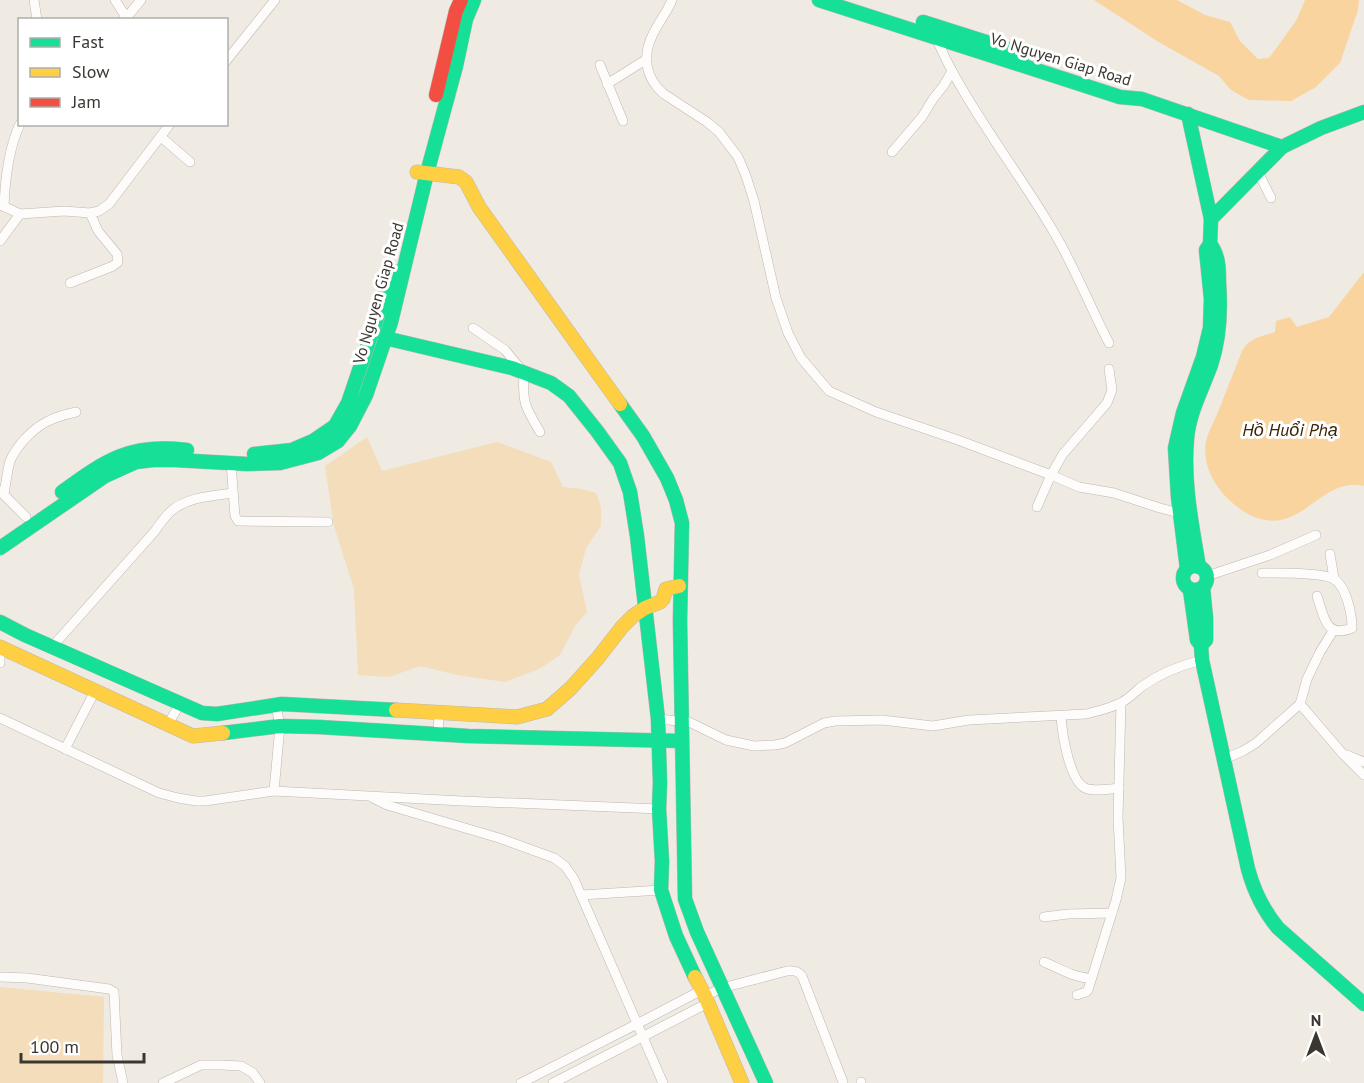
<svg xmlns="http://www.w3.org/2000/svg" width="1364" height="1083" font-family="'PT Sans',sans-serif">
  <style>
    .green { fill: #f4ddbb }
    .water { fill: #f9d49e }
    .lines { fill: none; stroke-linecap: round; stroke-linejoin: round }
    .street-casing { stroke: #bcb8b2; stroke-width: 10 }
    .fast-casing { stroke: #bcb8b2; stroke-width: 15 }
    .slow-casing { stroke: #bcb8b2; stroke-width: 15 }
    .jam-casing { stroke: #bcb8b2; stroke-width: 15 }
    .street { stroke: #fdfcfb; stroke-width: 9 }
    .fast { stroke: #16e098; stroke-width: 14 }
    .slow { stroke: #ffcf43; stroke-width: 14 }
    .jam { stroke: #f24e42; stroke-width: 14 }
    .labels { text-anchor: middle; stroke-width: 6; stroke-linejoin: round; paint-order: stroke }
    .street-label { font-size: 16px; fill: #3a3630; stroke: #fff }
    .water-label { font-size: 18px; font-style: italic; fill: #392503; stroke: #fff }
  </style>
  <rect width="100%" height="100%" fill="#efeae2"/>
  <g class="green">
    <path d="M367 437 382 471 497 442 551 462 563 487 582 489 596 493 601 507V526L586 548 579 575 587 612 575 626 560 655 539 669 505 682 457 675 420 666 389 677 358 675 354 589 334 526 325 466Z"/>
    <path d="M0 987 104 997 103 1083H0Z"/>
  </g>
  <g class="water">
    <path d="M1094 0H1177L1205 15 1230 22 1240 41 1258 59 1269 58 1296 21 1305 0H1359L1358 10 1340 63 1316 87 1291 101 1249 100 1231 90 1219 76 1157 41Z"/>
    <path d="M1364 272V486C1330 478 1312 513 1281 520 1265 523 1248 516 1235 505 1216 489 1202 467 1206 441 1209 430 1216 418 1220 407 1227 388 1235 370 1242 351 1250 337 1261 337 1275 332L1276 321 1290 317 1297 327 1329 317Z"/>
  </g>
  <g class="lines">
    <g class="street-casing">
      <g id="street">
        <path d="M34 0 37 20"/>
        <path d="M115 0 124 14 126 20"/>
        <path d="M672 0C667 12 659 22 653 34 642 56 645 78 664 94L707 122 719 132 738 157 746 176 754 201 776 298 788 333 801 358 829 391 876 412 958 440 1051 475 1079 487 1114 493 1160 508 1179 513"/>
        <path d="M126 18 141 0"/>
        <path d="M936 38C941 49 946 60 952 71 981 125 1020 175 1052 229 1074 265 1089 305 1109 343"/>
        <path d="M226 61 275 0"/>
        <path d="M600 65 623 121"/>
        <path d="M607 84 647 59"/>
        <path d="M161 137 190 162"/>
        <path d="M892 152 922 117 933 99 944 85 952 71"/>
        <path d="M1258 172 1271 198"/>
        <path d="M4 207C5 179 8 150 20 124"/>
        <path d="M20 214 64 211 90 213 99 211 109 204 170 124"/>
        <path d="M0 241 20 214 1 205"/>
        <path d="M70 283 113 266 118 262 117 254 98 231 90 213"/>
        <path d="M473 328 505 350 524 373C522 402 525 407 540 432"/>
        <path d="M231 463 235 516 238 521 328 522"/>
        <path d="M0 491 26 517"/>
        <path d="M4 494C6 483 7 472 10 461 13 454 18 447 23 441 39 423 53 417 76 412"/>
        <path d="M1037 507 1051 475 1063 454 1107 403 1112 390 1109 369"/>
        <path d="M1330 554 1334 579"/>
        <path d="M1262 573C1280 573 1316 572 1332 578 1346 584 1352 614 1352 628 1325 639 1324 616 1317 596"/>
        <path d="M1207 576 1270 555 1316 535"/>
        <path d="M52 647 155 531C159 525 164 518 170 512 186 497 212 496 233 493"/>
        <path d="M0 663V647"/>
        <path d="M1300 704 1342 753 1364 775"/>
        <path d="M1061 716C1062 732 1069 780 1085 788 1095 792 1109 789 1119 788"/>
        <path d="M0 718 159 793 178 798 196 801H205L274 791 462 801 659 809"/>
        <path d="M658 719 689 722 726 740 754 746 775 745 785 743 824 723 835 721 882 720 933 726 969 720 1086 714C1097 711 1108 709 1118 704 1127 701 1134 693 1141 687 1159 674 1181 665 1202 660"/>
        <path d="M168 724 180 704"/>
        <path d="M438 734 439 713"/>
        <path d="M65 749 95 691"/>
        <path d="M1347 755 1364 762"/>
        <path d="M1224 759 1243 751 1256 743 1300 704 1307 679 1320 652 1333 631"/>
        <path d="M274 791 280 726 276 705"/>
        <path d="M373 798 387 805 499 838 554 858 565 866 574 879 663 1083"/>
        <path d="M581 895 661 890"/>
        <path d="M1044 917 1068 914 1112 913"/>
        <path d="M1044 962C1059 968 1074 978 1091 978"/>
        <path d="M0 977 27 978 109 989 114 992 117 1055 123 1083"/>
        <path d="M1077 995 1086 992 1088 990 1116 900 1121 878 1118 818 1121 703"/>
        <path d="M705 996 722 988 787 971C794 970 798 971 802 976L843 1082"/>
        <path d="M163 1083 201 1065H221L241 1066 253 1073 260 1083"/>
        <path d="M521 1083 637 1024 702 990"/>
        <path d="M553 1083 708 1003"/>
        <path d="M861 1083V1082"/>
      </g>
    </g>
    <g class="fast-casing">
      <g id="fast">
        <path d="M819 0 1120 97 1142 99 1282 147 1321 128 1364 112"/>
        <path d="M923 22 1024 54"/>
        <path d="M1211 219 1282 147"/>
        <path d="M385 338 512 368 551 383 569 396 597 431 620 463 630 492 637 536 658 719 660 783 659 809 662 861 661 890 676 936 695 977"/>
        <path d="M620 404 643 436 667 478 676 500 682 523 680 621 685 899 697 932 766 1083"/>
        <path d="M254 454 292 450 313 441 335 426 348 403 393 271"/>
        <path d="M62 492C106 460 130 443 187 450"/>
        <path d="M0 548 105 476 136 462 153 460H175L247 464 280 463 318 453 338 441 350 426 366 395 391 322 427 173 456 66 466 19 474 0"/>
        <circle cx="1195" cy="578" r="12"/>
        <path d="M1199 567C1192 525 1183 482 1187 439 1189 413 1202 390 1211 365 1220 338 1221 311 1219 283 1219 270 1219 255 1210 244"/>
        <path d="M1187 569 1178 497 1175 448 1183 413 1203 357 1210 328 1211 299 1206 250 1210 244 1211 219 1188 114"/>
        <path d="M1190 590 1197 640 1201 645 1202 660 1248 869C1254 891 1263 910 1278 928L1364 1004"/>
        <path d="M0 622 25 635 202 713 217 714 282 704 396 710"/>
        <path d="M1201 645 1206 640V618L1203 588"/>
        <path d="M223 733 280 726 319 727 468 736 681 741"/>
      </g>
    </g>
    <g class="slow-casing">
      <g id="slow">
        <path d="M417 172 459 177 466 182 479 207 620 404"/>
        <path d="M0 647 193 736 223 733"/>
        <path d="M396 710 517 717 547 709 570 689 597 659 622 627 633 616 645 608 660 602 663 599 666 589 679 586"/>
        <path d="M695 977 705 996 742 1083"/>
      </g>
    </g>
    <g class="jam-casing">
      <path id="jam" d="M436 95 456 11 461 0"/>
    </g>
    <use href="#street" class="street"/>
    <use href="#fast" class="fast"/>
    <use href="#slow" class="slow"/>
    <use href="#jam" class="jam"/>
  </g>
  <g class="labels">
    <g class="street-label">
      <text transform="translate(1061 59) rotate(17)" y="6">Vo Nguyen Giap Road</text>
      <text transform="translate(378 293) rotate(-74)" y="6">Vo Nguyen Giap Road</text>
    </g>
    <g class="water-label">
      <text x="1290" y="436">Hồ Huổi Phạ</text>
    </g>
  </g>
  <rect x="18" y="18" width="210" height="108" fill="#ffffff" stroke="#b0afac" stroke-width="1.5"/>
  <rect x="30" y="38" width="30" height="9" fill="#16e098" stroke="#b0afac" stroke-width="1.5"/>
  <text x="72" y="48" font-size="18" fill="#3a3630">Fast</text>
  <rect x="30" y="68" width="30" height="9" fill="#ffcf43" stroke="#b0afac" stroke-width="1.5"/>
  <text x="72" y="78" font-size="18" fill="#3a3630">Slow</text>
  <rect x="30" y="98" width="30" height="9" fill="#f24e42" stroke="#b0afac" stroke-width="1.5"/>
  <text x="72" y="108" font-size="18" fill="#3a3630">Jam</text>
  <g transform="translate(1316 1035)" stroke="#ffffff" stroke-width="4.5" paint-order="stroke">
  <path d="M0-4.5L10 22L0 15L-10 22Z" fill="#3a3630"/>
  <text y="-9" font-size="16" font-weight="bold" text-anchor="middle" fill="#3a3630">N</text>
  </g>
  <path d="M21 1053v9h123v-9" fill="none" stroke="#3a3630" stroke-width="3"/>
  <text x="30" y="1053" font-size="18" fill="#3a3630" stroke="#ffffff" stroke-width="4.5" paint-order="stroke">100 m</text>
</svg>
